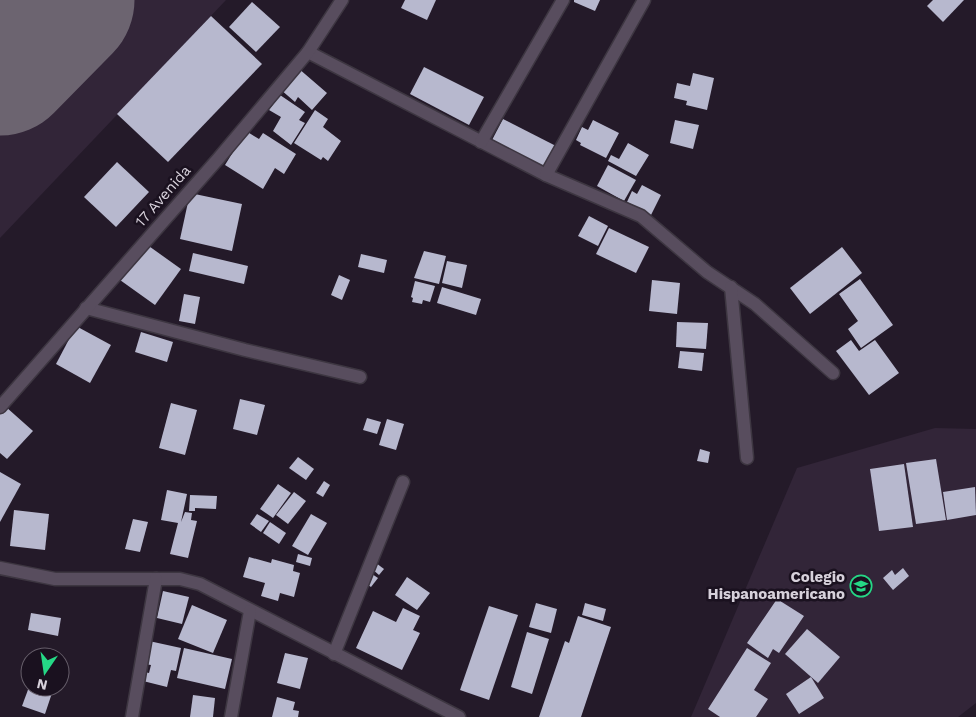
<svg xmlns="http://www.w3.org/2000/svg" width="976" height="717" font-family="'Work Sans',sans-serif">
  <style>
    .built { fill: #322538 }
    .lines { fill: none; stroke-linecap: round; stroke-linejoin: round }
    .runway { stroke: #6c6470; stroke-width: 151 }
    .building { fill: #b7b8ce }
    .minor-casing { stroke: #3d3641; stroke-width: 15 }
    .minor { stroke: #584d5e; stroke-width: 12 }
    .labels { text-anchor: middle; stroke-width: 5; stroke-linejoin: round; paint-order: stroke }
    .street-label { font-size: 15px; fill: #d7d1db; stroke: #1a111f }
    .poi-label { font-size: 15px; font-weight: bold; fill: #d7d1db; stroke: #1a111f; text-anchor: end }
  </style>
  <rect width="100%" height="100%" fill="#241a29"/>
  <g class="built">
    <path d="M0 0H226L0 238Z"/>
    <path d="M935 428 976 429V703L958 717H691L797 468Z"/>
  </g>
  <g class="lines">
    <path class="runway" d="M0 60 59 0"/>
  </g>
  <g class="building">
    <path d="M405 0H436L427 20 401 8Z"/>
    <path d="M574 0H600L595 11 574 2Z"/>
    <path d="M933 0H964L943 22 927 6Z"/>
    <path d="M252 2 280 27 256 52 229 27Z"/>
    <path d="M211 16 262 64 168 162 117 114Z"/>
    <path d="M424 67 484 97 469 125 410 94Z"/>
    <path d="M298 68 327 93 312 110 298 97 295 102 280 89Z"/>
    <path d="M693 73 714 78 707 110 686 105 687 101 674 98 677 83 690 86Z"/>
    <path d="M280 95 305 112 299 120 305 123 291 145 273 131 281 117 269 110Z"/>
    <path d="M315 110 328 119 323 127 341 141 328 161 323 157 321 160 294 143Z"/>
    <path d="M503 119 556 146 544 169 491 142Z"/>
    <path d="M593 120 619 133 606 158 580 145 581 143 576 140 582 127 588 130Z"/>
    <path d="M675 120 699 125 693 149 670 143Z"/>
    <path d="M246 131 259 139 263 133 296 154 284 174 275 168 263 189 225 165Z"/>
    <path d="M628 143 649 155 636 176 608 161 611 155 619 159Z"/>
    <path d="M117 162 149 192 116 227 84 197Z"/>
    <path d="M608 165 636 180 624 201 597 186Z"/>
    <path d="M642 185 661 195 651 215 627 202 632 191 637 194Z"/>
    <path d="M190 193 242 204 232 251 180 239Z"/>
    <path d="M589 216 608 226 598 246 578 236Z"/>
    <path d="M609 228 649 247 636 273 596 254Z"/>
    <path d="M146 244 181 269 155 305 120 280Z"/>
    <path d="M842 247 862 273 810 314 790 288Z"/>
    <path d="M424 251 446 256 439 284 414 278Z"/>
    <path d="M193 253 248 266 244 284 189 271Z"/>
    <path d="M361 254 387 260 384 273 358 267Z"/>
    <path d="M447 261 467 265 462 288 442 283Z"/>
    <path d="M339 275 350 280 342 300 331 295Z"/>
    <path d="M860 279 893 325 861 348 848 329 858 321 839 294Z"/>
    <path d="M652 280 680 283 677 314 649 311Z"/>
    <path d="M415 281 435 286 430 302 423 300 422 304 412 302 413 298 411 297Z"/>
    <path d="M442 287 481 299 476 315 437 303Z"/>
    <path d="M184 294 200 297 195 324 179 321Z"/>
    <path d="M677 322 708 323 706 349 676 347Z"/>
    <path d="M76 326 111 345 90 383 56 364Z"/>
    <path d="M141 332 173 342 167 362 135 352Z"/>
    <path d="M851 340 859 351 875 340 899 373 869 395 836 351Z"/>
    <path d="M680 351 704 353 702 371 678 368Z"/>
    <path d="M240 399 265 405 257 435 233 429Z"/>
    <path d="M171 403 197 410 185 455 159 448Z"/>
    <path d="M6 407 33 431 7 459 0 453V414Z"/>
    <path d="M367 418 381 422 377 434 363 430Z"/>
    <path d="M387 419 404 424 396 450 379 445Z"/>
    <path d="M700 449 710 452 708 463 697 461Z"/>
    <path d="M298 457 314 469 306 480 289 468Z"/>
    <path d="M936 459 946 520 916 524 906 463Z"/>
    <path d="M904 464 913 527 879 531 870 469Z"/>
    <path d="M0 472 21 484 0 522Z"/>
    <path d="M324 481 330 485 323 497 316 493Z"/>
    <path d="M278 484 291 493 273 518 260 509Z"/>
    <path d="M975 487 976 515 947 520 943 492Z"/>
    <path d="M167 490 187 494 181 522 185 512 192 513 191 520 197 521 188 558 170 554 178 523 161 520Z"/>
    <path d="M294 492 306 501 288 524 276 515Z"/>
    <path d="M190 495 217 496 216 509 195 508V511H189Z"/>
    <path d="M14 510 49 514 45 550 10 546Z"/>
    <path d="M257 514 269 521 261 532 250 524Z"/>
    <path d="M311 514 327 523 308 555 292 546Z"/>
    <path d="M133 519 148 522 140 552 125 549Z"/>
    <path d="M270 522 286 533 279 544 263 533Z"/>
    <path d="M298 554 312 558 310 566 296 562Z"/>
    <path d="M249 557 271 563 272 559 294 565 293 571 300 573 294 597 280 593 278 601 261 596 265 583 243 577Z"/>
    <path d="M376 563 384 569 379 575 372 569Z"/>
    <path d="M903 568 909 576 893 590 883 578 892 570 895 575Z"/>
    <path d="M372 574 378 578 371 587 365 583Z"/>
    <path d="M407 577 430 593 417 610 395 595Z"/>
    <path d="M163 591 189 597 182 624 157 618Z"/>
    <path d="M777 599 804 616 779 653 773 649 768 658 747 643Z"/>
    <path d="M536 603 557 609 551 633 529 627Z"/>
    <path d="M585 603 606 609 603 621 582 615Z"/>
    <path d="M192 605 227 620 213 653 178 639Z"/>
    <path d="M489 606 518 615 489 700 460 690Z"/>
    <path d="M403 608 420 616 413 630 420 633 402 670 356 648 373 611 396 622Z"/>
    <path d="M31 613 61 618 58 636 28 630Z"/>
    <path d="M578 616 611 627 581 717H539L565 641 569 643Z"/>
    <path d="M807 629 840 657 818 683 785 654Z"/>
    <path d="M527 632 549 639 532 694 511 687Z"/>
    <path d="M149 641 181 648 176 671 171 670 167 687 143 681 145 672 149 673 151 665 144 664Z"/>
    <path d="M184 648 232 659 225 689 177 678Z"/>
    <path d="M747 648 771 663 754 690 768 699 756 717H720L708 709Z"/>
    <path d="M285 653 308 658 300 689 277 683Z"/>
    <path d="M811 677 824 698 799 714 786 694Z"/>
    <path d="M29 687H54L45 714 22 706Z"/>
    <path d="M193 695 215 698 213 717H190Z"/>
    <path d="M277 697 295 702 293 710 299 711 298 717H272Z"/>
  </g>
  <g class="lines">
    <g class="minor-casing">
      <g id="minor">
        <path d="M308 52 546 175 641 216 707 272 755 304 833 373"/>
        <path d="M481 142 563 0"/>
        <path d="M546 175 644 0"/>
        <path d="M731 287 747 458"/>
        <path d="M86 308 245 350 360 377"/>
        <path d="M0 407 218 159 308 52 342 0"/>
        <path d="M0 568 55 579H180L200 584 459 717"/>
        <path d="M334 654 403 482"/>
        <path d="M132 717 156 579"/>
        <path d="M231 717 250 611"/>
      </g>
    </g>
    <use href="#minor" class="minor"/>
  </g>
  <defs>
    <g id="university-ring" transform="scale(1.125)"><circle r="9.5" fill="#1a111f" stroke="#25d886" stroke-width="1.5"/><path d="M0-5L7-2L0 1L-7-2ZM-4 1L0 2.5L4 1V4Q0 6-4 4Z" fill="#25d886"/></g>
  </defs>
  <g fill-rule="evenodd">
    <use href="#university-ring" x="861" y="586"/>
  </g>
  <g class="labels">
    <g class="street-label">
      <text transform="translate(163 196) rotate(-49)" y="5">17 Avenida</text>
    </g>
    <g class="poi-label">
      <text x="845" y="582">Colegio<tspan x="845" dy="17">Hispanoamericano</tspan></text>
    </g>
  </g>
  <g transform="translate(45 672) rotate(193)"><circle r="24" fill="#1a111f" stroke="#665e6a"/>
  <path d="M0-4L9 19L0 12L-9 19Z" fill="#25d886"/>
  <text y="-8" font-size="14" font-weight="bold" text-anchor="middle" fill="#d7d1db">N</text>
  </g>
</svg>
